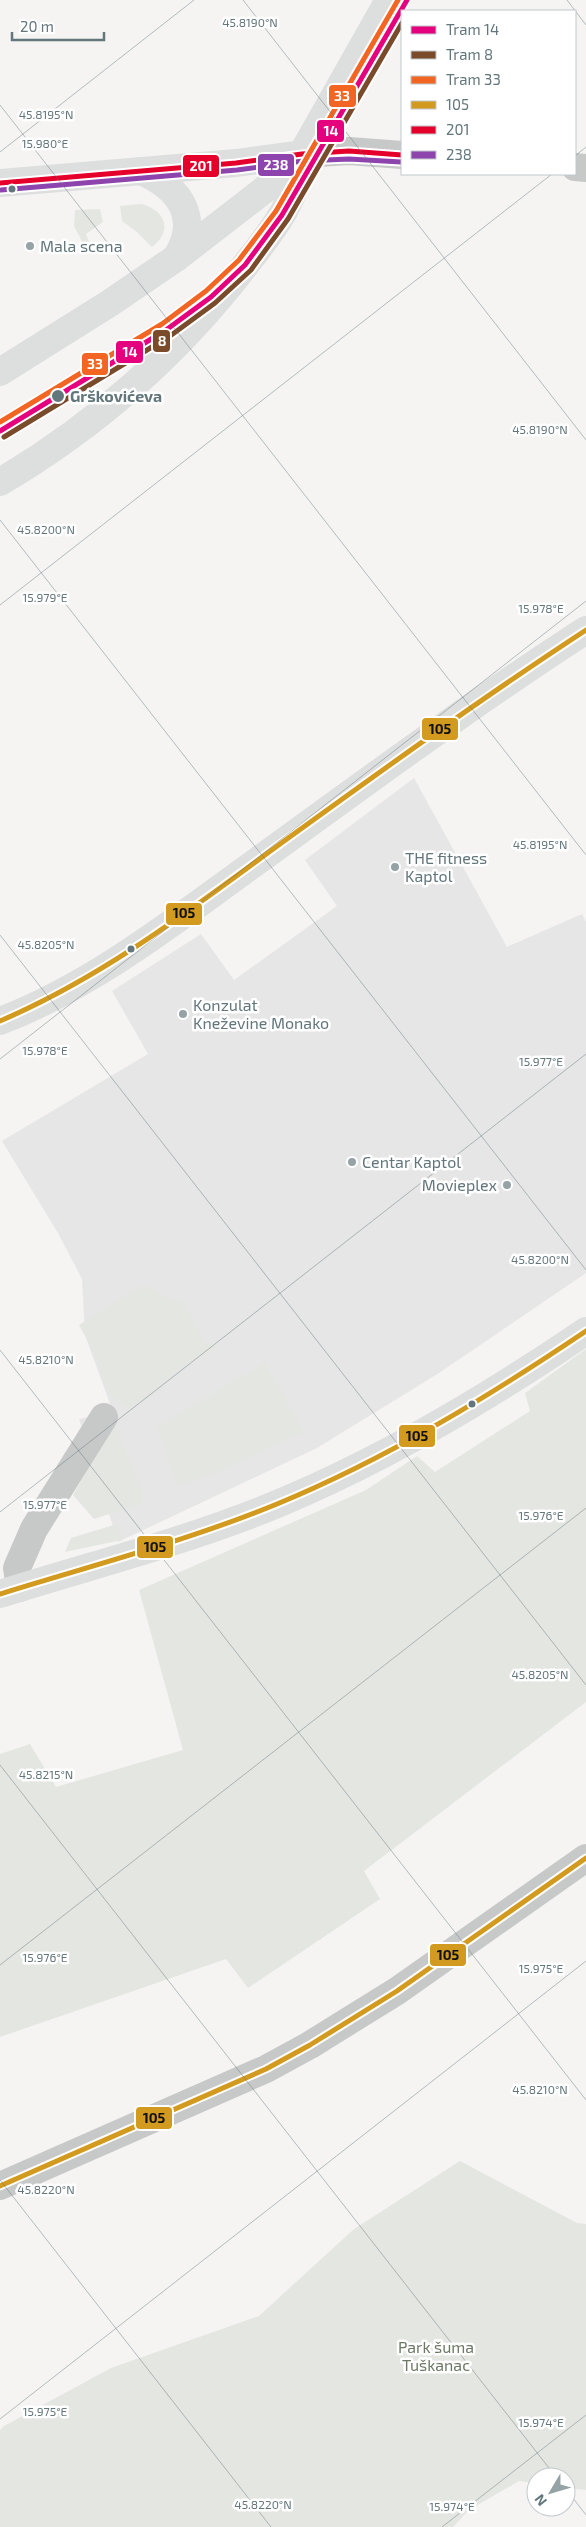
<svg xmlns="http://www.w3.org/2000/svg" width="586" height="2527" font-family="'Exo 2',sans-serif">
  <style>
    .built { fill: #e5e6e5 }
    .green { fill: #e4e6e1 }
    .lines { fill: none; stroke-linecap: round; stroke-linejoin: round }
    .street { stroke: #c7c9c8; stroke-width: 28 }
    .secondary { stroke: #dddede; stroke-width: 28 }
    .bus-1-casing { stroke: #fff; stroke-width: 9 }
    .bus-2-casing { stroke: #fff; stroke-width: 9 }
    .bus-3-casing { stroke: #fff; stroke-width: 9 }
    .bus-1 { stroke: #d29a1f; stroke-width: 5 }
    .bus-2 { stroke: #e4002b; stroke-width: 5 }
    .bus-3 { stroke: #8e44ad; stroke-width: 5 }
    .tram-1-casing { stroke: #fff; stroke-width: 9 }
    .tram-2-casing { stroke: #fff; stroke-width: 9 }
    .tram-3-casing { stroke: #fff; stroke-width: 9 }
    .tram-1 { stroke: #e5007d; stroke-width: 5 }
    .tram-2 { stroke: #7a4b2a; stroke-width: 5 }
    .tram-3 { stroke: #f26522; stroke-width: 5 }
    .ticks { fill: none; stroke: #62767c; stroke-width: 1; stroke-opacity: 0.45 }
    .bus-dot { fill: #62767c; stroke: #fff; stroke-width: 2 }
    .poi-dot { fill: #95a2a6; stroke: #fff; stroke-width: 2 }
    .labels { text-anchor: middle; stroke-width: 5; stroke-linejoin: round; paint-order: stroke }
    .poi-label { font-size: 16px; fill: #62767c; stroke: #fff; text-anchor: start }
    .stop-label { font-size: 16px; font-weight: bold; fill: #62767c; stroke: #fff; text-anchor: start }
    .park-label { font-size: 16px; fill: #6c7a64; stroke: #fff }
    .ticks-label { font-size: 12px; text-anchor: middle; fill: #62767c; stroke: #fff; stroke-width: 5; stroke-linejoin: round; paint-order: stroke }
    .line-badge { stroke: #fff; stroke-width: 2 }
    .badge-label { font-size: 14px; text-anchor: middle; font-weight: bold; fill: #fff }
    .pale-badge-label { font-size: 14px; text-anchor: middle; font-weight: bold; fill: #111 }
  </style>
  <rect width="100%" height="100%" fill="#f5f4f3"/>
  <path class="built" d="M414 778 507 947 582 914 586 922V1273L439 1373 317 1448 118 1542 79 1419 113 1412 85 1335 82 1279 58 1233 2 1141 148 1054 112 991 201 934 234 980 337 906 305 860Z"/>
  <g class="green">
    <path d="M142 204C166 211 173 231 152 247L137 232 122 221 120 206Z"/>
    <path d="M100 209 103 222 86 234 92 250 87 251 74 226 75 210Z"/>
    <path d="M144 1285 163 1296 184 1303 204 1343 220 1347 184 1364 162 1381V1389L129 1407 110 1395 93 1350 79 1325Z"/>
    <path d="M586 1349V1702L364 1871 380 1899 248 1988 226 1959 0 2037V1754L30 1744 56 1787 183 1750 139 1590 366 1490 417 1456 435 1472 530 1411 525 1393Z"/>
    <path d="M265 1363 304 1432 207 1476 178 1487 157 1427Z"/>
    <path d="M114 1423 143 1493V1503L94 1519 73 1495Z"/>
    <path d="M117 1524 122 1540 65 1552 71 1538Z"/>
    <path d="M460 2161 577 2223 586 2224V2490L566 2488V2477H536V2483L519 2481 469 2510 453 2527H0V2430L4 2426 111 2368 259 2316 354 2229Z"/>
  </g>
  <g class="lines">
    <g class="street">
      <path d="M302 154 349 151 402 155"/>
      <path d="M575 167 586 168"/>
      <path d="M20 1588 17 1568 34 1529 104 1417"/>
      <path d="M0 2186 266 2069 310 2045 397 1991 586 1858"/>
    </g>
    <g class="secondary">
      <path d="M141 171C181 188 201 219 176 258"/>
      <path d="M0 183 236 163 302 154"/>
      <path d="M0 372 110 303 176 258 264 190 302 154 389 0"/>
      <path d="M0 482C95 426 177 354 244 267 272 231 298 201 302 154"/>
      <path d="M0 1021C92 986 176 920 256 862 365 783 473 703 586 630"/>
      <path d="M0 1594C92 1565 188 1541 277 1504 386 1459 489 1397 586 1331"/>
    </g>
    <g class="bus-1-casing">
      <g id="bus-1">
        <path d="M0 1021C103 977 190 910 280 844 381 771 482 698 586 630"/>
        <path d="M0 1594C93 1565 187 1541 277 1504 386 1459 488 1397 586 1331"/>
        <path d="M0 2186 266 2069 310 2045 397 1991 586 1858"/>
      </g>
    </g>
    <g class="bus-2-casing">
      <path id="bus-2" d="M0 183 236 163 302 154 349 151 402 155"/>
    </g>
    <g class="bus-3-casing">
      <path id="bus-3" d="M1 190 237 170 303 161 349 159 401 162"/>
    </g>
    <use href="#bus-1" class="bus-1"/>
    <use href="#bus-2" class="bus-2"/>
    <use href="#bus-3" class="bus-3"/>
    <g class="tram-1-casing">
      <path id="tram-1" d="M0 431 166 330 211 297 245 265 282 215 407 0"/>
    </g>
    <g class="tram-2-casing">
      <path id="tram-2" d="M4 437 170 336 215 303 251 270 288 219 402 23"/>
    </g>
    <g class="tram-3-casing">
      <path id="tram-3" d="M0 422 162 324 206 291 239 260 276 211 398 0"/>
    </g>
    <use href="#tram-1" class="tram-1"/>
    <use href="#tram-2" class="tram-2"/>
    <use href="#tram-3" class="tram-3"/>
  </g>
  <path class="ticks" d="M243 0 586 440M567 0 586 25M0 105 586 855M0 152 194 0M575 156 586 147M0 520 586 1270M0 605 552 174M0 935 586 1685M0 1059 586 601M0 1350 586 2100M0 1512 586 1054M0 1765 556 2477M0 1965 586 1508M0 2180 271 2527M0 2419 586 1961M566 2489 586 2515M442 2527 586 2415"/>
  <g class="bus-dot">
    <circle cx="12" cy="189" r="4.5"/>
    <circle cx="58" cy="396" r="7"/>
    <circle cx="131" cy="949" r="4.5"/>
    <circle cx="472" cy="1404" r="4.5"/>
  </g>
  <g class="poi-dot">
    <circle cx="30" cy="246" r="5"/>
    <circle cx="395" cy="867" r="5"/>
    <circle cx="183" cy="1014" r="5"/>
    <circle cx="352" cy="1162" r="5"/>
    <circle cx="507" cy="1185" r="5"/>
  </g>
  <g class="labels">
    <g class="poi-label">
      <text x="40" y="252">Mala scena</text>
      <text x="405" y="864">THE fitness<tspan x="405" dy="18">Kaptol</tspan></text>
      <text x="193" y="1011">Konzulat<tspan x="193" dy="18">Kneževine Monako</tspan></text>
      <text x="362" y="1168">Centar Kaptol</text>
      <text x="497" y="1191" text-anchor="end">Movieplex</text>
    </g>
    <g class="stop-label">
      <text x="70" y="402">Grškovićeva</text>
    </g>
    <g class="park-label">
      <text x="436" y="2353">Park šuma<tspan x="436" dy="18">Tuškanac</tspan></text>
    </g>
  </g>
  <g class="ticks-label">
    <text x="250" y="27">45.8190°N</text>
    <text x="46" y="119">45.8195°N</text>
    <text x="45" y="148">15.980°E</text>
    <text x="540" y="434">45.8190°N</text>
    <text x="46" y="534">45.8200°N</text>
    <text x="45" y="602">15.979°E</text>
    <text x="541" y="613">15.978°E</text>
    <text x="540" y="849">45.8195°N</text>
    <text x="46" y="949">45.8205°N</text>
    <text x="45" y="1055">15.978°E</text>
    <text x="541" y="1066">15.977°E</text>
    <text x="540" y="1264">45.8200°N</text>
    <text x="46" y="1364">45.8210°N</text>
    <text x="45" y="1509">15.977°E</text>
    <text x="541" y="1520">15.976°E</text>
    <text x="540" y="1679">45.8205°N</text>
    <text x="46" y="1779">45.8215°N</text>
    <text x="45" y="1962">15.976°E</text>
    <text x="541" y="1973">15.975°E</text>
    <text x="540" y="2094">45.8210°N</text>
    <text x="46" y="2194">45.8220°N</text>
    <text x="45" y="2416">15.975°E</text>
    <text x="541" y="2427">15.974°E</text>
    <text x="263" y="2509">45.8220°N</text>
    <text x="452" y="2511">15.974°E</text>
  </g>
  <g class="line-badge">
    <rect x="328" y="84" width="29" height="24" rx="5" fill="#f26522"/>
    <rect x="316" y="119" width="29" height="24" rx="5" fill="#e5007d"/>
    <rect x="257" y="153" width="38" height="24" rx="5" fill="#8e44ad"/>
    <rect x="182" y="154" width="38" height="24" rx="5" fill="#e4002b"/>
    <rect x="152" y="329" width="19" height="24" rx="5" fill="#7a4b2a"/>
    <rect x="115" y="340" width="29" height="24" rx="5" fill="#e5007d"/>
    <rect x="81" y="352" width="28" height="24" rx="5" fill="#f26522"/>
    <rect x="421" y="717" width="38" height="24" rx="5" fill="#d29a1f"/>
    <rect x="165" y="902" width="38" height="24" rx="5" fill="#d29a1f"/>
    <rect x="398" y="1424" width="38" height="24" rx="5" fill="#d29a1f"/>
    <rect x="136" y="1535" width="38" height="24" rx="5" fill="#d29a1f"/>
    <rect x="429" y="1943" width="38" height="24" rx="5" fill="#d29a1f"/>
    <rect x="135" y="2106" width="38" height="24" rx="5" fill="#d29a1f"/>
  </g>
  <g class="badge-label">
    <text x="342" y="101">33</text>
    <text x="331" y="136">14</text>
    <text x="276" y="170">238</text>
    <text x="201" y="171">201</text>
    <text x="162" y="346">8</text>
    <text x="130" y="357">14</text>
    <text x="95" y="369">33</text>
  </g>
  <g class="pale-badge-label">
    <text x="440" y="734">105</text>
    <text x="184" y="918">105</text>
    <text x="417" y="1441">105</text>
    <text x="155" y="1552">105</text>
    <text x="448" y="1960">105</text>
    <text x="154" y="2123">105</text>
  </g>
  <rect x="401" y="10" width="175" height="165" fill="#ffffff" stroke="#c0c8cb"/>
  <rect x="411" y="26" width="25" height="8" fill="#e5007d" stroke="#c0c8cb"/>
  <text x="446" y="35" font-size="15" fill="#62767c">Tram 14</text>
  <rect x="411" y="51" width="25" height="8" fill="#7a4b2a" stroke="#c0c8cb"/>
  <text x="446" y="60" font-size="15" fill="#62767c">Tram 8</text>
  <rect x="411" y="76" width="25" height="8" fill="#f26522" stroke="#c0c8cb"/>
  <text x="446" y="85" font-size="15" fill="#62767c">Tram 33</text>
  <rect x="411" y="101" width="25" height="8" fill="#d29a1f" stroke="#c0c8cb"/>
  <text x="446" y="110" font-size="15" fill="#62767c">105</text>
  <rect x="411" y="126" width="25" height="8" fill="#e4002b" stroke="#c0c8cb"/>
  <text x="446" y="135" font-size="15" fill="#62767c">201</text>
  <rect x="411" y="151" width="25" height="8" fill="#8e44ad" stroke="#c0c8cb"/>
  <text x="446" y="160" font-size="15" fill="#62767c">238</text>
  <g transform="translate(551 2492) rotate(232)"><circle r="24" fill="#ffffff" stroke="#c0c8cb"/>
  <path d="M0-4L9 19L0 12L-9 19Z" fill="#95a2a6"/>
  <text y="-8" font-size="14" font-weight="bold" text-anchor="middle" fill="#62767c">N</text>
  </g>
  <path d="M12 32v8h92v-8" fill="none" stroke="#62767c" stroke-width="2.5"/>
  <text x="20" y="32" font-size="15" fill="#62767c" stroke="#ffffff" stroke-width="4" paint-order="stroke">20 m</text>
</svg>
